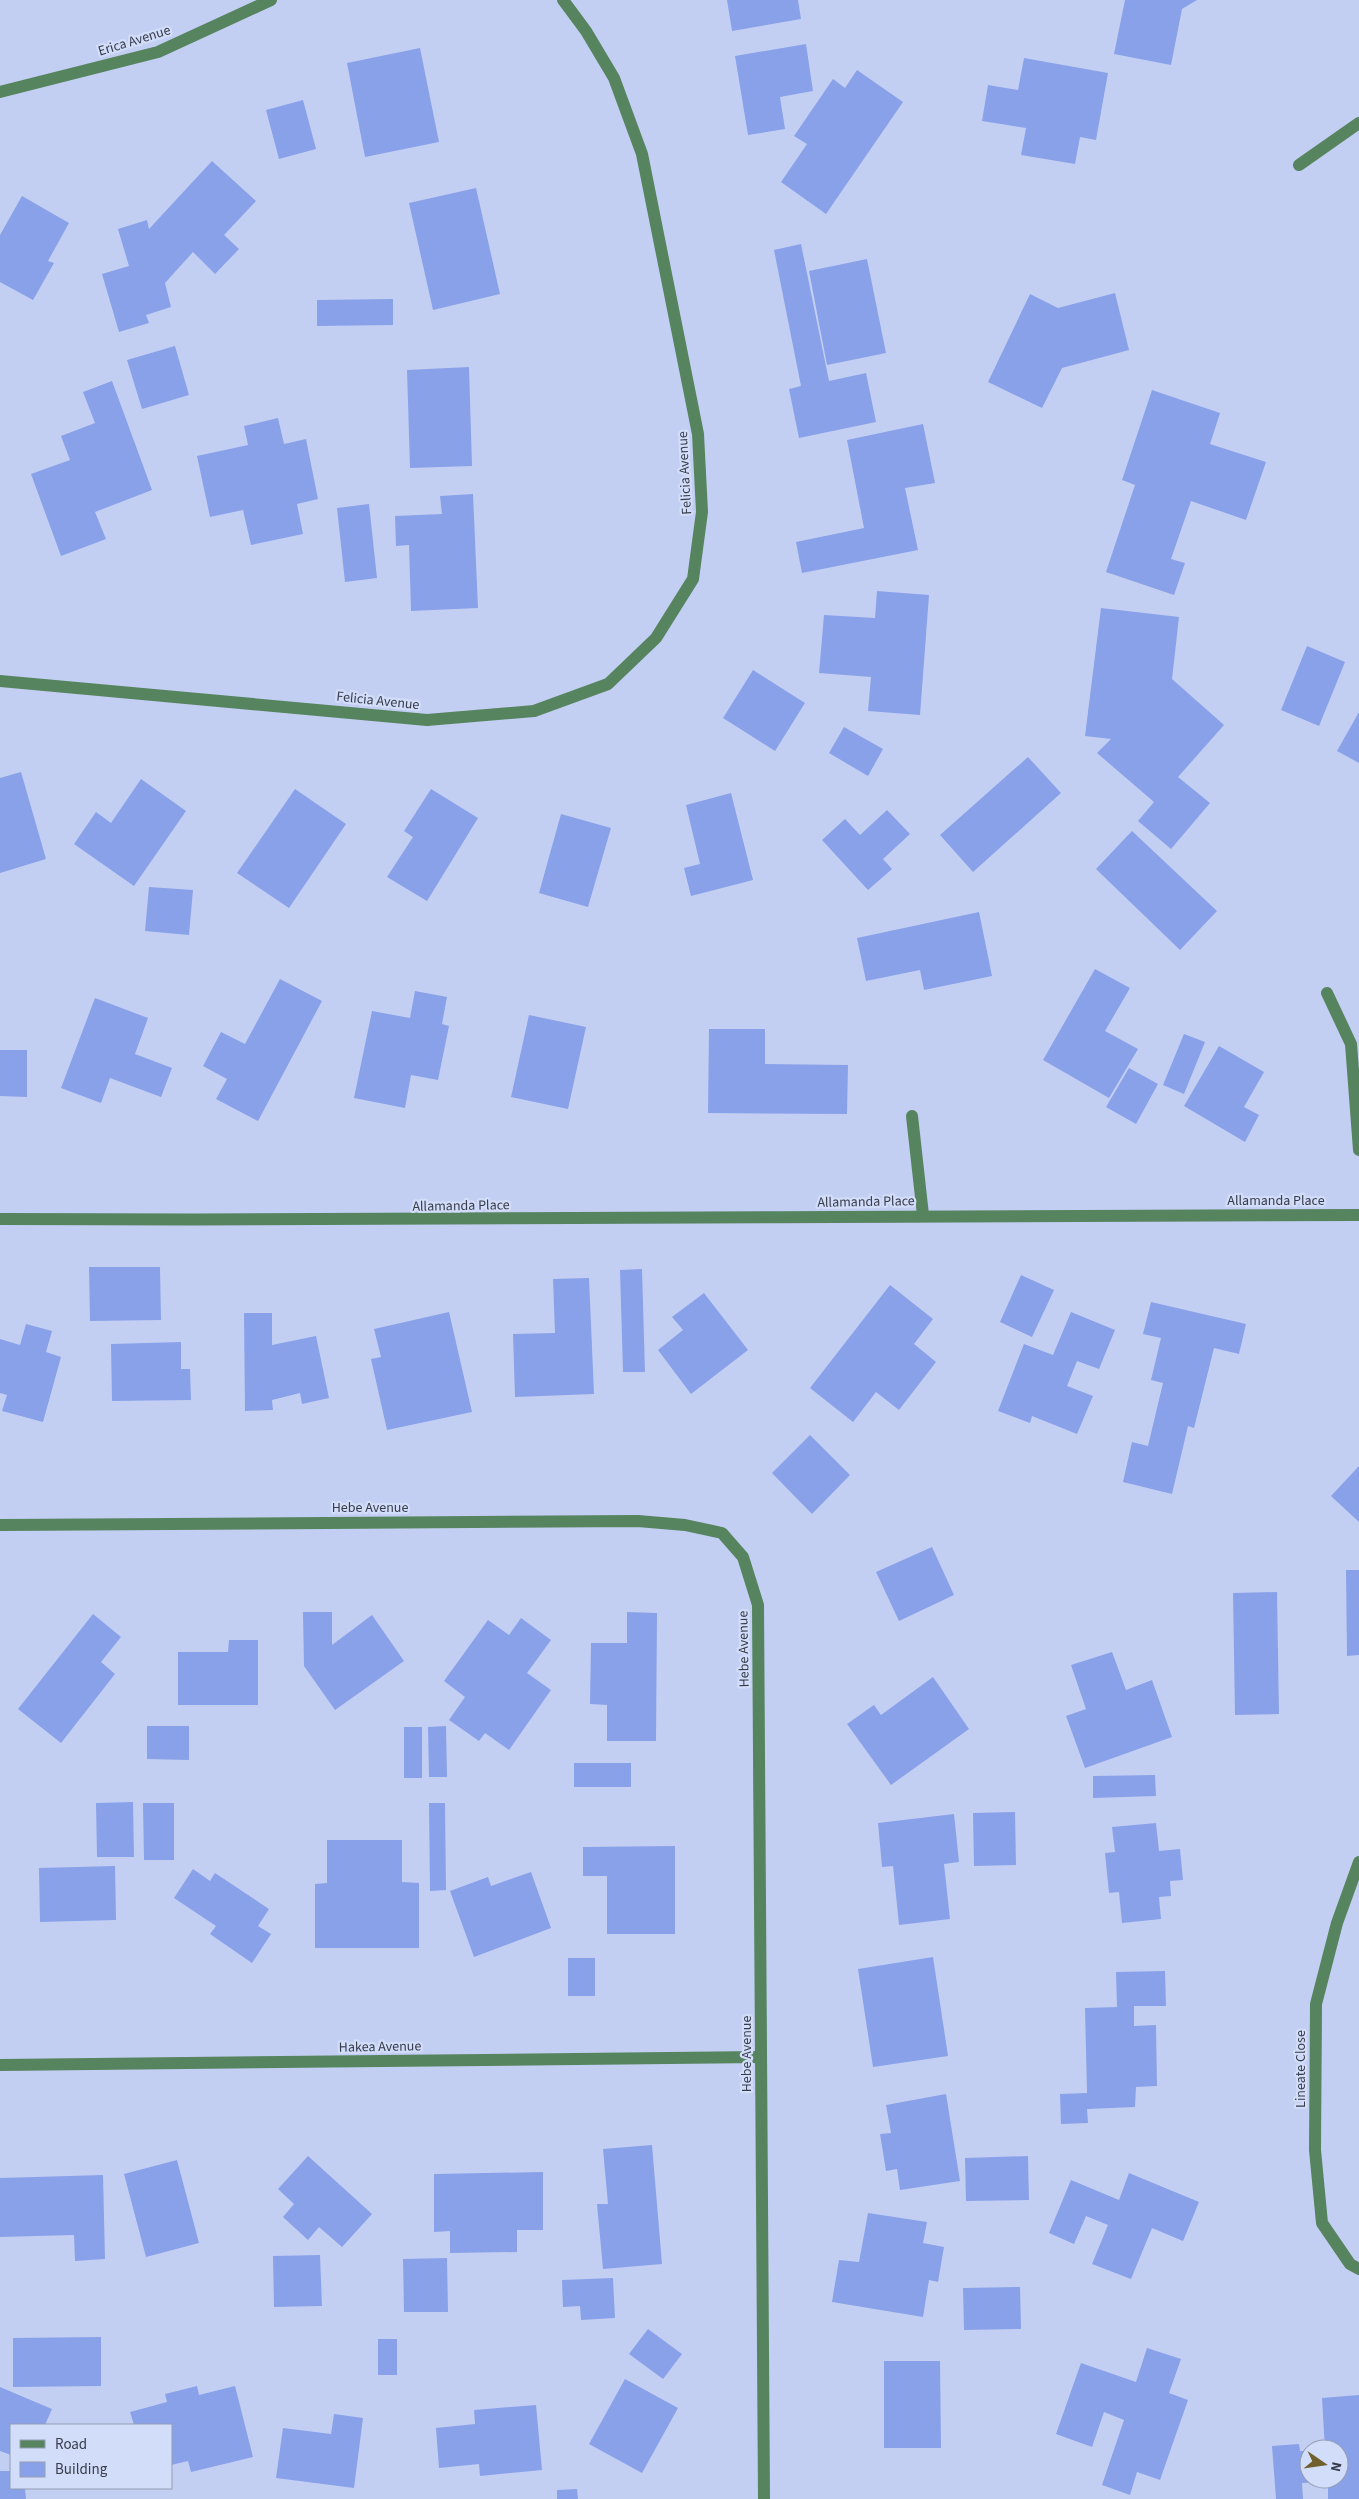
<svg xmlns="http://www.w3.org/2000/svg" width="1359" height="2499" font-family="'Source Sans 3',sans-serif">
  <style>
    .building { fill: #89a1e9 }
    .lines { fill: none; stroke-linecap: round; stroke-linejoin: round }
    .minor { stroke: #56845f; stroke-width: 12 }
    .labels { text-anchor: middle; stroke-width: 4.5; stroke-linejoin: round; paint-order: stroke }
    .street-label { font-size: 14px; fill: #383d4b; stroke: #d2ddf9 }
  </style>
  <rect width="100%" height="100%" fill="#c3cff2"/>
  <g class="building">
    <path d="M727 0H798L801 19 732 31Z"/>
    <path d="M1125 0H1197L1182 9 1171 65 1114 54Z"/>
    <path d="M806 44 813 91 780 97 785 129 748 135 735 56Z"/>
    <path d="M420 48 439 142 365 157 347 63Z"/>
    <path d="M1024 58 1108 73 1096 140 1080 137 1075 164 1021 155 1026 128 982 121 988 85 1018 90Z"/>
    <path d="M857 70 903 102 826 214 781 182 807 144 794 136 833 79 845 88Z"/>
    <path d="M303 100 316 149 279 159 266 110Z"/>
    <path d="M212 161 256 201 224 235 239 249 215 274 193 252 165 283 171 307 146 315 149 323 119 332 102 274 129 266 118 229 147 220 149 229Z"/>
    <path d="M476 188 500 294 433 310 409 203Z"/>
    <path d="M22 196 69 223 48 261 54 263 33 300 0 282V235Z"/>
    <path d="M801 244 829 381 866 373 876 422 799 438 789 389 801 386 774 250Z"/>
    <path d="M867 259 886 353 827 365 809 271Z"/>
    <path d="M1115 293 1129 350 1062 368 1042 408 988 382 1030 294 1058 308Z"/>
    <path d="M393 299V325L317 326V300Z"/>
    <path d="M175 346 189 395 142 409 127 360Z"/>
    <path d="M469 367 472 466 410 468 407 370Z"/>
    <path d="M112 381 152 490 95 512 106 539 61 556 31 474 70 460 61 436 95 423 83 392Z"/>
    <path d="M1152 390 1220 413 1210 444 1266 462 1246 520 1191 501 1171 559 1185 563 1174 595 1106 572 1135 485 1122 480Z"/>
    <path d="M278 418 284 444 306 439 318 499 297 504 303 534 251 545 243 510 210 517 197 456 248 445 244 426Z"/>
    <path d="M923 424 935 483 905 488 918 550 802 573 796 542 864 528 847 440Z"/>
    <path d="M473 494 478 608 411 611 409 545 396 546 395 516 442 514 440 496Z"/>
    <path d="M369 504 377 578 345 582 337 508Z"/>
    <path d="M877 591 929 595 920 715 868 711 871 677 819 673 824 615 875 618Z"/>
    <path d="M1101 608 1179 617 1172 679 1224 725 1178 777 1210 803 1171 849 1138 821 1154 802 1097 753 1111 739 1085 736Z"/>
    <path d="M1307 646 1345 662 1319 726 1281 710Z"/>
    <path d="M753 670 805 703 775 751 723 718Z"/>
    <path d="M1359 712V763L1337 751Z"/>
    <path d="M844 727 883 749 868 776 829 753Z"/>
    <path d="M1028 757 1061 793 973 872 940 835Z"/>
    <path d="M21 772 46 859 0 873V778Z"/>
    <path d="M141 779 186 811 134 886 74 844 96 812 111 823Z"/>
    <path d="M295 789 346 824 289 908 237 873Z"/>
    <path d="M431 789 478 818 427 901 387 877 413 837 404 831Z"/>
    <path d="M731 793 753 880 691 896 684 868 700 864 686 805Z"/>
    <path d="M887 810 910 834 883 859 892 869 868 890 822 840 845 819 860 835Z"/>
    <path d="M561 814 611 828 588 907 539 893Z"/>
    <path d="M1132 831 1217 911 1180 950 1096 869Z"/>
    <path d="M149 887 193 890 189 935 145 931Z"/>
    <path d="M979 912 992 976 924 990 920 970 866 981 857 938Z"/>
    <path d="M1095 969 1130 988 1105 1031 1138 1049 1109 1098 1043 1060Z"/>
    <path d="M280 979 322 1001 258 1121 216 1099 227 1079 203 1066 221 1032 245 1044Z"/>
    <path d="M415 991 447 997 442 1024 449 1026 438 1080 411 1075 405 1108 354 1098 372 1011 410 1018Z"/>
    <path d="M95 998 148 1018 135 1054 172 1068 161 1097 110 1078 101 1103 61 1088Z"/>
    <path d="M529 1015 586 1027 568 1109 511 1097Z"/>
    <path d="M709 1029H765V1064L848 1065 847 1114 708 1113Z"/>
    <path d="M1184 1034 1205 1042 1184 1094 1163 1085Z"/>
    <path d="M1219 1046 1264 1072 1244 1107 1259 1115 1245 1142 1184 1106Z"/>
    <path d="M0 1050H27V1097L0 1096Z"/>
    <path d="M1129 1068 1158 1084 1136 1124 1106 1107Z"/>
    <path d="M89 1267H160L161 1320 90 1321Z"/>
    <path d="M642 1269 645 1372H623L620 1270Z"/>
    <path d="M1021 1275 1054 1290 1032 1337 1000 1322Z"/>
    <path d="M589 1278 594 1394 515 1397 513 1334 555 1333 553 1279Z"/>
    <path d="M890 1285 933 1319 914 1344 936 1362 899 1410 876 1392 853 1422 810 1388Z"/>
    <path d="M704 1293 748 1350 691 1394 658 1350 683 1330 672 1317Z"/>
    <path d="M1151 1302 1246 1324 1239 1354 1214 1348 1194 1428 1188 1426 1172 1494 1123 1482 1132 1442 1148 1446 1163 1383 1151 1380 1161 1338 1143 1334Z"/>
    <path d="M449 1312 472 1412 387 1430 371 1359 381 1357 374 1329Z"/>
    <path d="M1071 1312 1115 1330 1099 1369 1077 1361 1067 1386 1093 1396 1077 1434 1032 1416 1030 1423 998 1411 1024 1344 1053 1355Z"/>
    <path d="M244 1313H272V1345L316 1336 329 1398 302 1404 300 1393 272 1400 273 1410 245 1411Z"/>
    <path d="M26 1324 52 1331 46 1352 61 1357 43 1422 2 1411 7 1395 0 1393V1339L20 1345Z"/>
    <path d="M181 1342V1369H190L191 1400 112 1401 111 1344Z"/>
    <path d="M810 1435 850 1475 812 1514 772 1473Z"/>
    <path d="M1359 1466V1522L1331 1496Z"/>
    <path d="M932 1547 954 1595 899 1621 876 1572Z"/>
    <path d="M1346 1570H1359V1655L1347 1656Z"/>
    <path d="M1277 1592 1279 1714 1235 1715 1233 1593Z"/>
    <path d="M303 1612H332V1645L372 1615 404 1661 335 1710 304 1666Z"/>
    <path d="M627 1612 657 1613 656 1741H607V1705L590 1704 591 1643H627Z"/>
    <path d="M93 1614 121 1637 101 1662 115 1674 61 1743 18 1709Z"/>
    <path d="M521 1618 551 1640 527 1673 551 1690 509 1750 485 1733 479 1741 449 1720 465 1697 444 1681 488 1620 509 1635Z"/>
    <path d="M229 1640H258V1705H178V1652H228Z"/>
    <path d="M1112 1652 1126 1690 1152 1680 1172 1737 1085 1768 1066 1716 1086 1709 1071 1665Z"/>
    <path d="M933 1677 969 1729 891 1785 847 1724 874 1705 881 1715Z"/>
    <path d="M147 1726H189V1760L147 1759Z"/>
    <path d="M446 1726 447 1777H429L428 1727Z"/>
    <rect x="404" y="1727" width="18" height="51"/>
    <rect x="574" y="1763" width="57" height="24"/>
    <path d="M1155 1775 1156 1796 1093 1798V1776Z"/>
    <path d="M133 1802 134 1857H97L96 1803Z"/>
    <path d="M143 1803H174V1860H144Z"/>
    <path d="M429 1803H445L446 1890 430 1891Z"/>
    <path d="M1015 1812 1016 1865 974 1866 973 1813Z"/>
    <path d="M954 1814 959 1862 944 1864 950 1919 899 1925 893 1866 882 1867 878 1823Z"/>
    <path d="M1156 1823 1159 1851 1180 1849 1183 1880 1170 1881 1171 1896 1159 1897 1161 1919 1122 1923 1119 1892 1109 1893 1105 1853 1115 1852 1112 1827Z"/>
    <path d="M327 1840H402V1882L419 1883V1948H315V1884L327 1883Z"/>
    <path d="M675 1846V1934H607V1876H583V1847Z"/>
    <path d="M115 1866 116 1920 40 1922 39 1868Z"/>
    <path d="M193 1869 210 1881 215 1873 269 1909 258 1926 271 1934 252 1963 210 1934 216 1926 174 1898Z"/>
    <path d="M531 1872 551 1928 474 1957 450 1891 488 1877 491 1886Z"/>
    <path d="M933 1957 948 2056 873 2067 858 1969Z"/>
    <rect x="568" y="1958" width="27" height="38"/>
    <path d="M1165 1971 1166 2006H1134V2026L1156 2025 1157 2086 1136 2087 1135 2107 1087 2109 1088 2123 1061 2124 1060 2094 1087 2093 1085 2008 1117 2007 1116 1972Z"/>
    <path d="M946 2094 960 2181 900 2190 897 2169 886 2171 880 2134 891 2133 886 2105Z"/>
    <path d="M652 2145 662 2264 603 2269 597 2204H608L603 2149Z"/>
    <path d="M308 2156 372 2214 342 2247 319 2227 308 2240 283 2217 294 2204 278 2189Z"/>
    <path d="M1028 2156 1029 2200 966 2201 965 2158Z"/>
    <path d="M177 2160 199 2243 146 2257 124 2174Z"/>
    <path d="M543 2172V2230H517V2252L450 2253V2231L434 2232V2174Z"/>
    <path d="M1129 2173 1199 2202 1183 2241 1152 2228 1131 2279 1092 2264 1108 2225 1086 2216 1074 2244 1049 2233 1071 2180 1119 2200Z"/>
    <path d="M103 2175 105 2259 75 2261 74 2235 0 2237V2178Z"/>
    <path d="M868 2213 927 2222 923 2243 944 2247 938 2282 929 2280 923 2317 832 2302 839 2260 859 2262Z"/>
    <path d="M320 2255 322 2306 274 2307 273 2256Z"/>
    <path d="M447 2258 448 2312H404L403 2259Z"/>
    <path d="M613 2278 615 2318 581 2320 580 2306 563 2307 562 2280Z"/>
    <path d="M1020 2287 1021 2329 964 2330 963 2288Z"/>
    <path d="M648 2329 682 2354 663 2379 629 2354Z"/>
    <path d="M101 2337V2386L13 2387V2338Z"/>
    <rect x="378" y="2339" width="19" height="36"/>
    <path d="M1147 2348 1181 2359 1169 2393 1188 2400 1160 2480 1137 2472 1130 2495 1102 2485 1124 2420 1104 2412 1092 2447 1056 2434 1081 2363 1136 2382Z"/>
    <path d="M884 2361H940L941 2448H884Z"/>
    <path d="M625 2379 678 2408 642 2473 589 2444Z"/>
    <path d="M197 2386 199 2395 235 2386 253 2457 191 2472 188 2461 171 2465V2425H134L130 2412 167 2402 165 2394Z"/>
    <path d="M0 2387 52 2409 45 2425H11V2455L0 2451Z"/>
    <path d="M1359 2395V2499H1328V2482L1302 2483 1303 2499H1276L1272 2446 1299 2444 1300 2451H1309V2479H1339V2449H1325L1322 2398Z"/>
    <path d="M536 2405 542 2470 480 2476 479 2464 439 2468 436 2428 475 2424 474 2410Z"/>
    <path d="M334 2414 363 2418 354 2488 276 2478 283 2428 331 2434Z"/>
    <path d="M0 2471H11V2488H25L26 2499H0Z"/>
    <path d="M577 2489 578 2499H557V2490Z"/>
  </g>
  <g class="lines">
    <g class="minor">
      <path d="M0 92 158 52 271 0"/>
      <path d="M1299 165 1359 123"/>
      <path d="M0 681 427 720 534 711 608 684 656 638 693 579 702 512 698 434 642 154 614 78 586 31 563 0"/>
      <path d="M1327 993 1351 1044 1359 1150"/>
      <path d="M912 1116 923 1215"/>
      <path d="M0 1219C453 1221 906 1215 1359 1215"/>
      <path d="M0 1525 638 1521 685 1525 722 1533 743 1557 758 1605 764 2499"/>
      <path d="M1359 1862 1337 1923 1316 2004 1315 2150 1322 2223 1350 2264 1359 2269"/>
      <path d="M0 2065 761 2057"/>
    </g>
  </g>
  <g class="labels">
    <g class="street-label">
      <text transform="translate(134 40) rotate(-17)" y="5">Erica Avenue</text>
      <text transform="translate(684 473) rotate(-93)" y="5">Felicia Avenue</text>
      <text transform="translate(378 700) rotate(6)" y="5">Felicia Avenue</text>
      <text x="1276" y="1205">Allamanda Place</text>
      <text transform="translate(866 1201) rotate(-1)" y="5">Allamanda Place</text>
      <text transform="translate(461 1205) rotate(-1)" y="5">Allamanda Place</text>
      <text x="370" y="1512">Hebe Avenue</text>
      <text transform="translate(743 1649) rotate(-91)" y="5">Hebe Avenue</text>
      <text transform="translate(380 2046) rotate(-1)" y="5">Hakea Avenue</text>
      <text transform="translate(746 2054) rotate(-90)" y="5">Hebe Avenue</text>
      <text transform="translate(1300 2069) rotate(-90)" y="5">Lineate Close</text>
    </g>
  </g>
  <rect x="10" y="2424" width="162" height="65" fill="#d2ddf9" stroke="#949db3"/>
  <rect x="20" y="2440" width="25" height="8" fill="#56845f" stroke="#949db3"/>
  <text x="55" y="2449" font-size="15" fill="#383d4b">Road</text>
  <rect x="20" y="2462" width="25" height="15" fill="#89a1e9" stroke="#949db3"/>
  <text x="55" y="2474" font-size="15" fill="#383d4b">Building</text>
  <g transform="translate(1324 2464) rotate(103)"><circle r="24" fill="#d2ddf9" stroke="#949db3"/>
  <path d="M0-4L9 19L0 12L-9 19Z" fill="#715f2d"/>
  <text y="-8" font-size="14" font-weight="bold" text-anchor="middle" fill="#383d4b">N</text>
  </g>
</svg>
